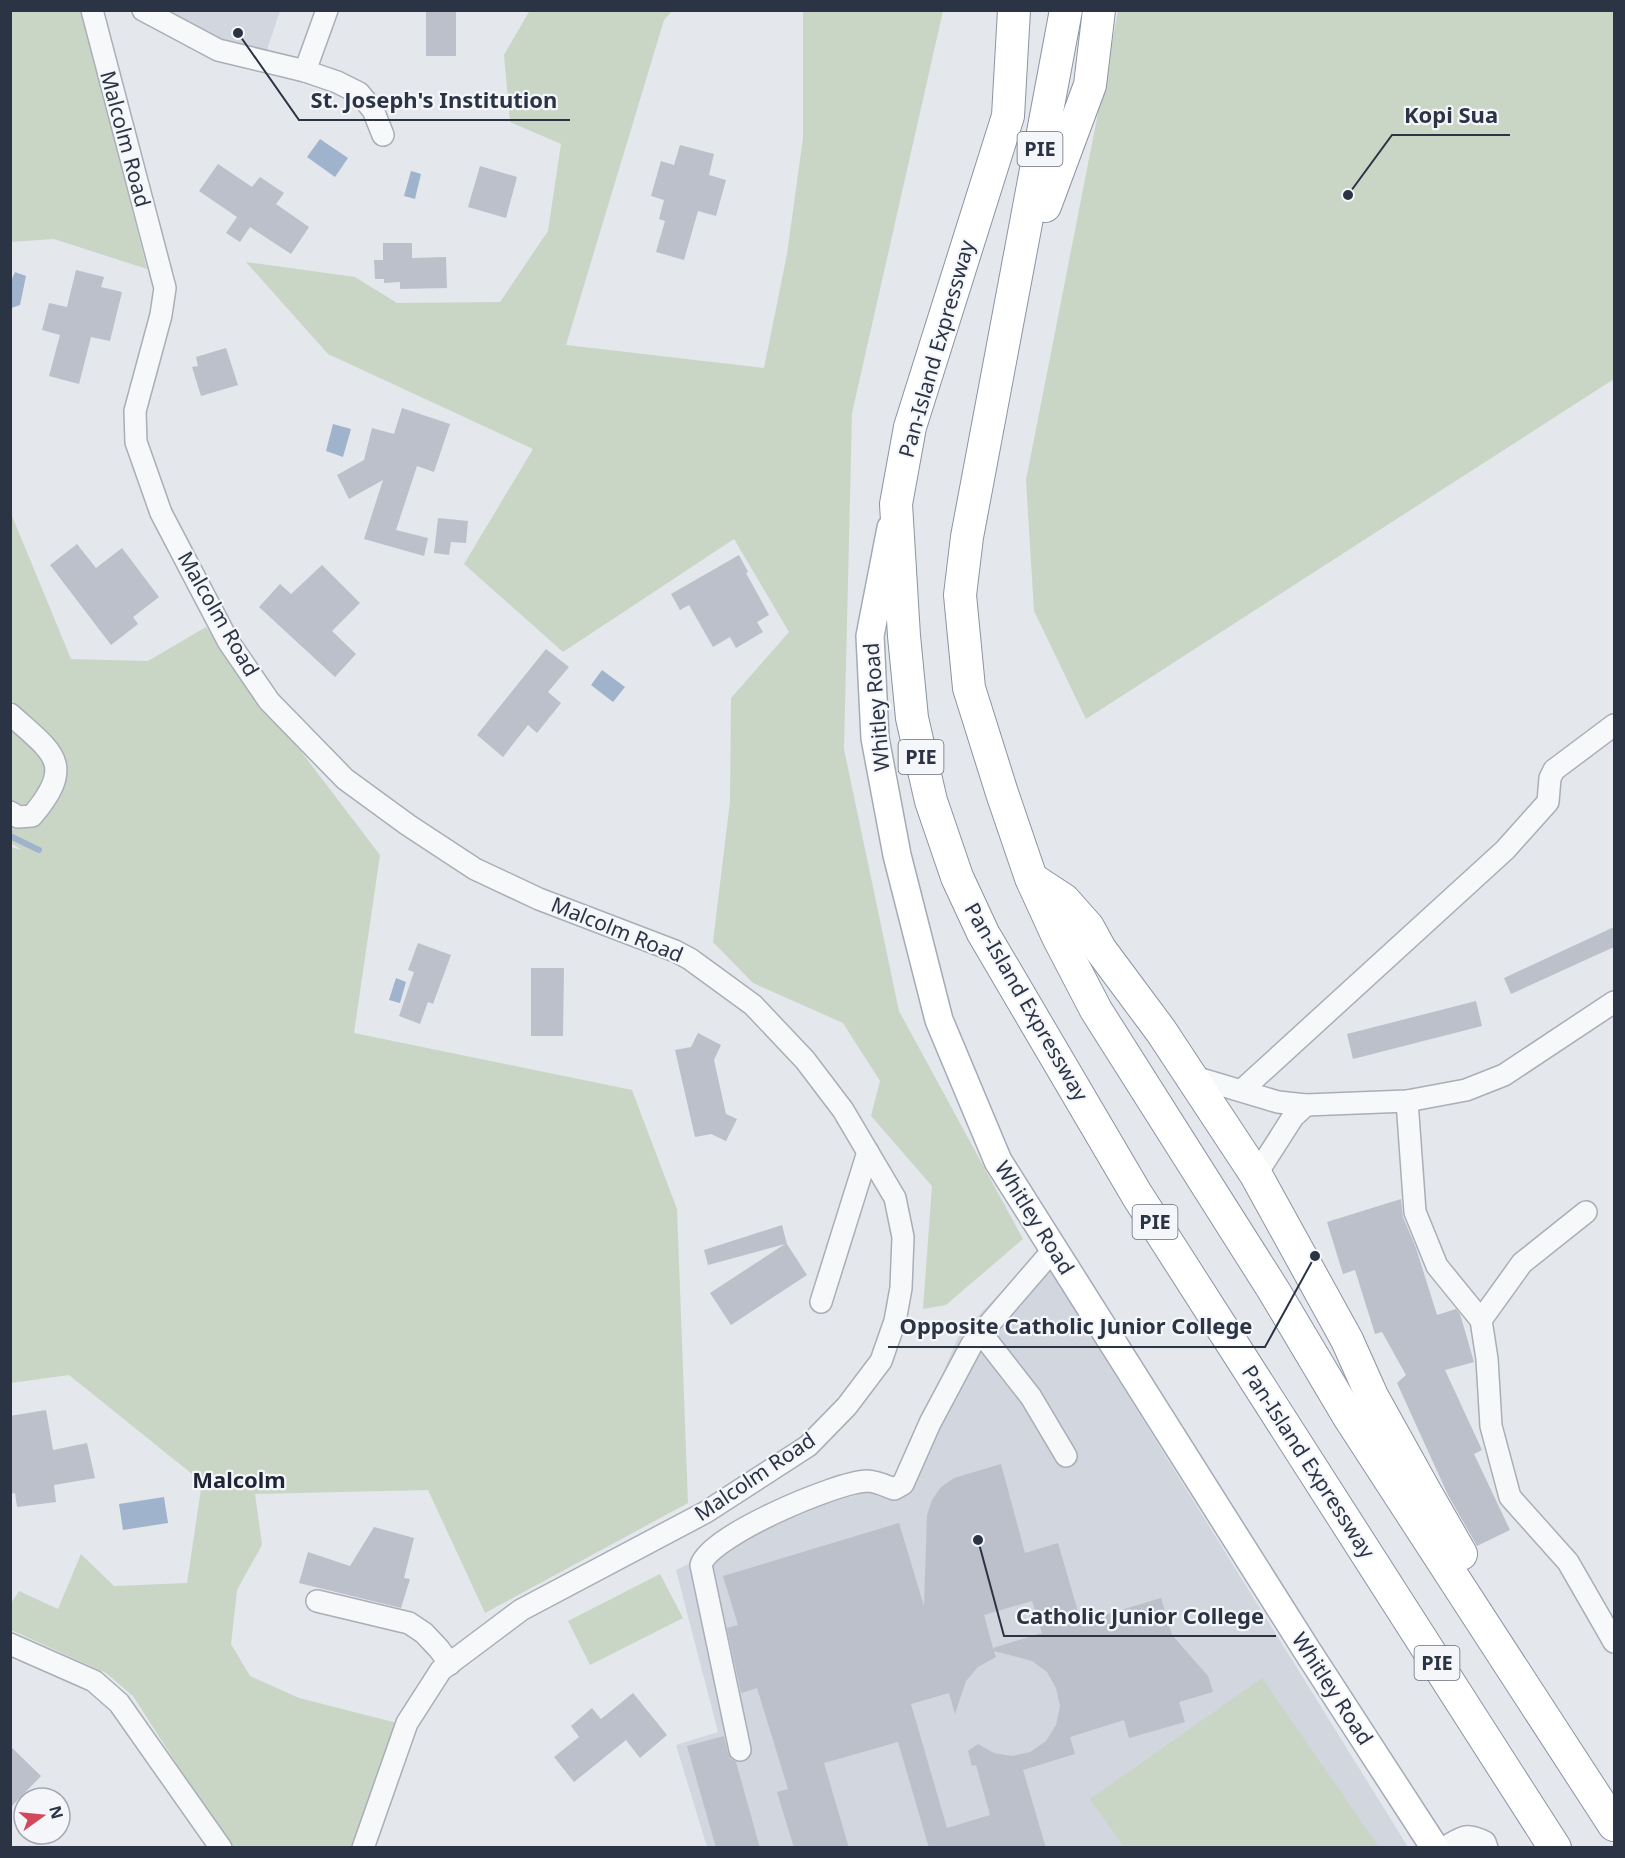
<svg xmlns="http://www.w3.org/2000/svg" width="1625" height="1858" font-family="'Noto Sans',sans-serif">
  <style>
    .built { fill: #d2d6de }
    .green { fill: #c9d6c5 }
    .water { fill: #9fb4cc }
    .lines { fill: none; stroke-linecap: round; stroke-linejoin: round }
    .stream { stroke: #9fb4cc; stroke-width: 6 }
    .building { fill: #bbc0ca; fill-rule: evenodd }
    .minor-casing { stroke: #a9aeb7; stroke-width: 24 }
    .major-casing { stroke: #a3abb8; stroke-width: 30 }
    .highway-casing { stroke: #8b94a3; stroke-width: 34 }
    .minor { stroke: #f7f8fa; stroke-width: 21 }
    .major { stroke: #fff; stroke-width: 27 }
    .highway { stroke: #fff; stroke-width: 32 }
    .labels { text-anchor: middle; stroke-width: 4.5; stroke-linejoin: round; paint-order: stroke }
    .shield { fill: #f4f6f9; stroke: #676e7b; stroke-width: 1.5 }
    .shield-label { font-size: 20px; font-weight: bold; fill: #2b3445 }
    .street-label { font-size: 21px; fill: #2b3445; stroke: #f4f6f9 }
    .neighbourhood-label { font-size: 22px; font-weight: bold; fill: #1d2536; stroke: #f4f6f9 }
    .leader { fill: none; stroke: #2b3445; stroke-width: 2 }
    .callout-dot { fill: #2b3445; stroke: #f4f6f9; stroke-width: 2 }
    .callout-label { font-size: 22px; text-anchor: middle; font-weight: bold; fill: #2b3445; stroke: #f4f6f9; stroke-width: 4.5; stroke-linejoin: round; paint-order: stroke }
  </style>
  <rect width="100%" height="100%" fill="#e4e7ec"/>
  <g class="built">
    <path d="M141 11H280L265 56Z"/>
    <path d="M1039 1252 1408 1847H707L676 1745 718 1732 676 1570 801 1510 897 1484 958 1337Z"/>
  </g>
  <g class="green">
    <path d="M530 10 672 11 664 20 566 345 764 368 787 254 803 138V11H943L852 413 844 749 899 1011 1023 1239 946 1305 923 1309 932 1186 871 1116 880 1081 843 1023 753 983 713 942 730 801 731 698 789 632 734 539 563 652 464 564 533 449 328 354 246 262 355 277 397 303 500 302 548 231 561 144 510 122 504 55Z"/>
    <path d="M11 11H82L147 269 54 239 11 242Z"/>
    <path d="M1118 11H1614V379L1086 719 1034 611 1026 480Z"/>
    <path d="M10 511 71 659 148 661 206 627 380 855 354 1033 632 1090 677 1209 688 1503 485 1613 428 1490 255 1494 262 1545 237 1590 231 1644 250 1676 299 1698 397 1723 352 1847H230L133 1696 106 1673 11 1630V1603L19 1591 58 1609 81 1554 114 1586 187 1583 202 1482 69 1375 11 1383V847L22 850 11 843V702L54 750 11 699Z"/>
    <path d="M660 1574 683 1618 590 1665 568 1621Z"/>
    <path d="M1262 1678 1379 1847H1124L1090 1799Z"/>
  </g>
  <g class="water">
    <path d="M320 139 348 158 335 177 307 157Z"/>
    <path d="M411 171 421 174 415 199 404 196Z"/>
    <path d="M15 272 26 276 20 305 11 308V281Z"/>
    <path d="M333 424 351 429 343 457 326 451Z"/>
    <path d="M602 670 625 687 613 702 591 685Z"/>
    <path d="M396 978 406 982 400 1003 389 1000Z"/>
    <path d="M164 1497 168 1523 123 1530 119 1504Z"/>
  </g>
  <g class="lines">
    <path class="stream" d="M10 836 39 850"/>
  </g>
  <g class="building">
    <rect x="426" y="10" width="30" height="46"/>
    <path d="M680 145 714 154 709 175 726 180 716 216 698 211 684 260 656 252 665 221 659 219 664 200 651 196 661 161 674 165Z"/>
    <path d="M218 164 252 187 260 177 284 193 276 204 309 227 291 254 250 227 240 242 226 233 237 217 199 191Z"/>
    <path d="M480 166 517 177 506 218 468 207Z"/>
    <path d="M383 243H412V258L446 257 447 288 400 289V282L384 283V279H375L374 260H383Z"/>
    <path d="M76 270 104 277 101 287 122 292 110 341 91 337 79 384 49 376 60 335 42 330 49 303 67 307Z"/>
    <path d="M226 348 238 385 201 396 192 367 198 366 196 357Z"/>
    <path d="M402 408 450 424 434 472 417 466 396 530 428 538 424 556 364 539 383 480 349 499 337 475 364 460 372 428 394 434Z"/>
    <path d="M438 518 468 521 466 543 451 542 449 555 434 553Z"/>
    <path d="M77 544 96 568 122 548 159 597 133 617 138 624 111 645 50 565Z"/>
    <path d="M739 555 748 572 746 573 769 615 757 622 763 632 736 648 730 637 713 647 689 605 680 610 671 594Z"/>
    <path d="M322 565 360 603 332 631 356 654 335 677 259 607 280 584 291 594Z"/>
    <path d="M546 649 569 667 548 692 561 703 537 733 528 725 503 757 477 735Z"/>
    <path d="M1614 927V947L1511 994 1504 978Z"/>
    <path d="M418 943 451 955 433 1004 428 1002 420 1024 399 1016 414 972 408 970Z"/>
    <path d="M531 968H564L563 1036H531Z"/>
    <path d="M1476 1001 1482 1026 1353 1059 1347 1034Z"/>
    <path d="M698 1033 721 1045 714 1060 726 1114 737 1119 726 1141 711 1134 695 1137 675 1050 691 1047Z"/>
    <path d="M1401 1199 1403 1217 1416 1248 1437 1315 1456 1309 1460 1314 1474 1362 1445 1370 1482 1450 1474 1454 1510 1530 1477 1546 1448 1495 1397 1383 1406 1375 1382 1332 1375 1334 1355 1270 1343 1274 1327 1222Z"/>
    <path d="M782 1225 787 1244 807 1275 731 1325 710 1293 785 1244 708 1265 704 1250Z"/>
    <path d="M46 1410 53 1450 87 1443 95 1478 54 1485 56 1502 17 1507 15 1493 10 1494V1416Z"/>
    <path d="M1001 1464 1025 1553 1058 1543 1081 1622 1161 1598 1172 1635 1208 1676 1213 1692 1179 1702 1185 1722 1129 1738 1124 1720 1070 1737 1075 1754 1023 1770 1046 1848H929L898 1742 824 1763 849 1848H794L777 1792 788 1789 757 1688 741 1693 727 1628 738 1625 723 1576 899 1523 924 1606 927 1515 932 1500 941 1487 954 1478ZM1032 1601 1042 1633 993 1648 984 1615ZM994 1651 1032 1661 1047 1672 1056 1688 1060 1706 1056 1725 1046 1741 1030 1752 1012 1756 994 1753 978 1744 968 1751 972 1766 976 1765 990 1815 947 1828 911 1704 949 1693 955 1714 966 1681 978 1667 996 1657Z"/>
    <path d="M374 1527 414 1538 404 1578 410 1579 401 1608 299 1583 308 1552 350 1566Z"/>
    <path d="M633 1693 667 1735 640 1758 626 1740 574 1782 554 1757 579 1737 571 1726 592 1708 601 1719Z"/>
    <path d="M724 1736 728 1753 731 1759 736 1762 760 1848H716L687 1746Z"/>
    <path d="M10 1746 41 1776 10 1808Z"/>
  </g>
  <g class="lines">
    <g class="minor-casing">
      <g id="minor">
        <path d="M92 10 165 288 161 315 135 411 136 442 161 513 228 641 269 701 345 779 408 825 475 869 539 899 675 951 690 959 753 1005 805 1060 843 1110 895 1198 903 1237 901 1288 895 1321 881 1361 847 1406 808 1446 706 1512 521 1610 441 1670 407 1723 363 1848"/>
        <path d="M143 10 218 50 305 71 337 82 359 93 373 110 383 135"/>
        <path d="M305 71 327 10"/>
        <path d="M10 714C52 752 77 763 32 816L18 817 10 812"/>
        <path d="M1191 1076 1278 1102 1306 1105 1407 1101 1466 1090 1504 1075 1614 1002"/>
        <path d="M1242 1090 1505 850 1548 802 1550 778 1554 770 1614 725"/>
        <path d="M1407 1101 1415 1212 1437 1266 1481 1320 1487 1359 1491 1426 1510 1497 1568 1562 1614 1642"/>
        <path d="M1256 1175 1293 1117 1306 1105"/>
        <path d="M821 1302 868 1152"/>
        <path d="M1481 1320 1522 1263 1586 1212"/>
        <path d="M981 1333 1031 1397 1066 1456"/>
        <path d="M317 1601 409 1623 424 1633 439 1649 450 1664"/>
        <path d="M10 1644 94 1681 119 1703 221 1848"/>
        <path d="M740 1750 701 1565C709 1536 836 1482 867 1481 876 1481 886 1486 894 1489L903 1484 930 1423 972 1344 1053 1250"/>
        <path d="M1444 1848C1462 1837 1466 1832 1485 1842L1487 1848"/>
      </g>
    </g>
    <g class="major-casing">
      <path id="major" d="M891 528 870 636 875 738 897 855 939 1020 998 1161 1306 1649 1435 1848"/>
    </g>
    <g class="highway-casing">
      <g id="highway">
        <path d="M1014 10 1008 116 910 427 896 504 904 636 912 718 931 801 957 877 983 933 1137 1195 1555 1848"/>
        <path d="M1066 10 967 537 960 595 969 688 1002 793 1031 878 1058 937 1096 1010 1274 1291 1349 1417 1614 1825"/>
        <path d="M1045 206 1090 85 1099 10"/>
        <path d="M1032 879 1064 900 1088 927 1100 949 1161 1031 1256 1175 1347 1340 1372 1396 1426 1493 1461 1554"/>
      </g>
    </g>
    <use href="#minor" class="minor"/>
    <use href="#major" class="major"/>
    <use href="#highway" class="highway"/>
  </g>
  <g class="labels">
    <g class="shield">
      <rect x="1017.5" y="132" width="45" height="34" rx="4.5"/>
      <rect x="898.5" y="740" width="45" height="34" rx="4.5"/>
      <rect x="1132.5" y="1205" width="45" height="34" rx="4.5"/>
      <rect x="1414.5" y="1646" width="45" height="34" rx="4.5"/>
    </g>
    <g class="shield-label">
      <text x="1040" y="156">PIE</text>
      <text x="921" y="764">PIE</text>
      <text x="1155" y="1229">PIE</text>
      <text x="1437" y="1670">PIE</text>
    </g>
    <g class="street-label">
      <text transform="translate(125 139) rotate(75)" y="7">Malcolm Road</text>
      <text transform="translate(937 349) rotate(-74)" y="7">Pan-Island Expressway</text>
      <text transform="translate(218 614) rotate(60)" y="7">Malcolm Road</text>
      <text transform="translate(877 707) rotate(-95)" y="7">Whitley Road</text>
      <text transform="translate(617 930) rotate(22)" y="7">Malcolm Road</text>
      <text transform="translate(1026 1002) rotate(60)" y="7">Pan-Island Expressway</text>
      <text transform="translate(1034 1218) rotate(58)" y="7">Whitley Road</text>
      <text transform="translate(1308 1462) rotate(57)" y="7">Pan-Island Expressway</text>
      <text transform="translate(755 1477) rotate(-34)" y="7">Malcolm Road</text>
      <text transform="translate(1332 1689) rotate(57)" y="7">Whitley Road</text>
    </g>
    <g class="neighbourhood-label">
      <text x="239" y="1488">Malcolm</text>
    </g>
  </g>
  <path class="leader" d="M238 33L299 120H570M1348 195L1392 135H1510M1315 1256L1265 1347H888M978 1540L1004 1636H1276"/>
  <g class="callout-dot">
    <circle cx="238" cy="33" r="6"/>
    <circle cx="1348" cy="195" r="6"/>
    <circle cx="1315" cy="1256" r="6"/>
    <circle cx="978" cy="1540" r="6"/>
  </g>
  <g class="callout-label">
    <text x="434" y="108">St. Joseph's Institution</text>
    <text x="1451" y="123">Kopi Sua</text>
    <text x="1076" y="1334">Opposite Catholic Junior College</text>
    <text x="1140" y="1624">Catholic Junior College</text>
  </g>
  <rect width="1625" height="1858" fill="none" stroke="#2b3445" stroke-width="24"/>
  <g transform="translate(42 1816) rotate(75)"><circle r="28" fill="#f4f6f9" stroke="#a4a8b1" stroke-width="1.5"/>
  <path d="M0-4.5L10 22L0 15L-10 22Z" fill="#d1495b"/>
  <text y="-9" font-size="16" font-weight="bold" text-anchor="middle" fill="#2b3445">N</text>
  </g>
</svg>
